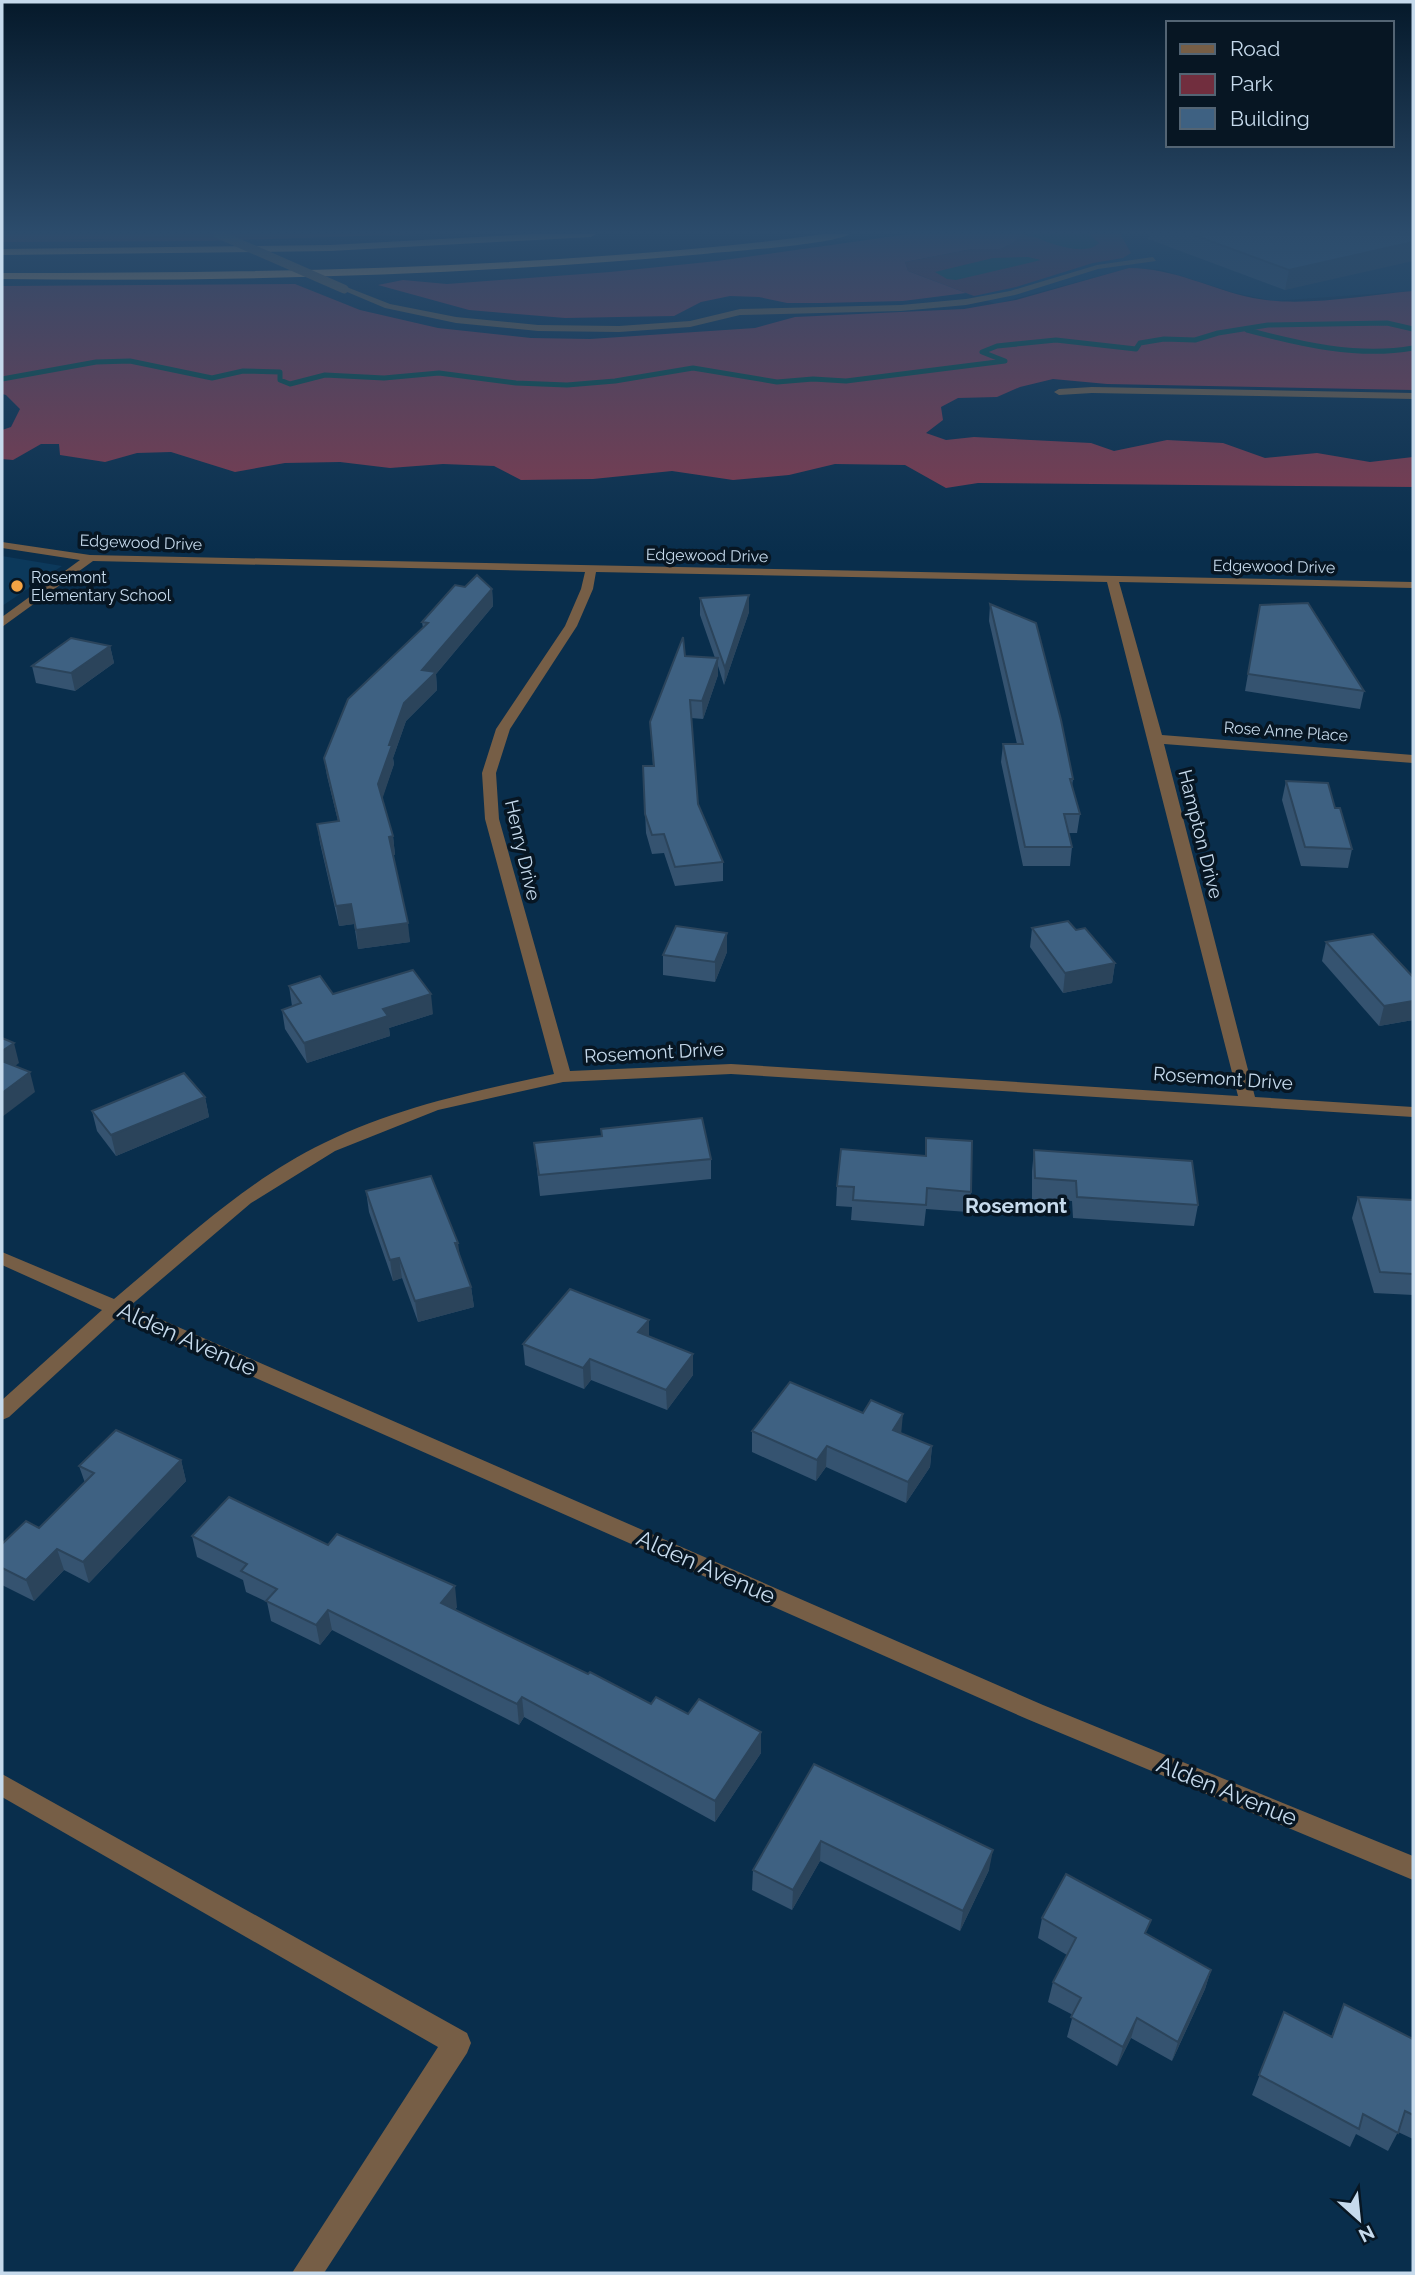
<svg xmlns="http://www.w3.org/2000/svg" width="1415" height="2275" font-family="Raleway,sans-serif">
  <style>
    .built { fill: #0c395b }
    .green { fill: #712e3e }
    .forest { fill: #853a4d }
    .water { fill: #094c47 }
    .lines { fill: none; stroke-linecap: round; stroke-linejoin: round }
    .stream { stroke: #094c47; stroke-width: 5 }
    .minor { fill: #765e46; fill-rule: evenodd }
    .highway { fill: #dba164; fill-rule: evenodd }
    .minor-bridge { stroke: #765e46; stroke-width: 9 }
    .wall { fill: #355370 }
    .shaded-wall { fill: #2b445b }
    .building { fill: #3e6182; stroke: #2b445b; stroke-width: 2 }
    .poi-dot { fill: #f4a344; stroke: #071623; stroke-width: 2.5 }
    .labels { text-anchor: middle; stroke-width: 7; stroke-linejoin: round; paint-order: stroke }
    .far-street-label { font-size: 16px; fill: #c6daec; stroke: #071623 }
    .far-poi-label { font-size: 16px; fill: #c6daec; stroke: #071623; text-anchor: start }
    .street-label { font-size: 19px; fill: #c6daec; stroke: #071623 }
    .neighbourhood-label { font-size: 21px; font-weight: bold; fill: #c6daec; stroke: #071623 }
    .near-street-label { font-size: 23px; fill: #c6daec; stroke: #071623 }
  </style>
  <rect width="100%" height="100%" fill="#092e4c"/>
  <g class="built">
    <path d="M1022 234H1413V291L1273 301 1235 293 1162 270 1129 268 996 304 933 281 1013 243Z"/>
    <path d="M2 556 62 566 2 606Z"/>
  </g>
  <g class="green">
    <path d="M180 234H421L204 241 2 242V240H99Z"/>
    <path d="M1022 234 1077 248 1095 239 1088 234H1120L1131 253 1123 258 1093 263 1016 287 974 296 908 271 905 262 972 249H1000L1013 243Z"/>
  </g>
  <g class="forest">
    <path d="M2 234H180L124 239 13 240H2Z"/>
    <path d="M909 234H1022L1013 243 1000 249H972L905 262 908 271 966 293 903 301 822 303H787L759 297 730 296 701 302 674 316 565 318 469 310 378 285 403 280 447 284 610 272 717 261Z"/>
    <path d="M1129 268C1174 268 1210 289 1253 298 1302 308 1364 295 1413 291V390L1107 384 1053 379 1020 387 997 397 958 398 941 407 943 420 926 433 946 440 974 437 1091 443 1114 451 1167 440 1223 443 1265 458 1317 453 1370 462 1413 457V487L978 483 946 488 905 465 835 464 789 475 733 480 672 471 593 479 521 480 494 466 443 464 390 468 340 462 285 463 235 472 171 452 137 453 105 462 60 455 59 444H41L13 460 2 459V430L11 427 20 409 6 395 2 394V286L295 284 360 310 438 328 531 338 590 339 755 328 795 317 964 309 1016 300Z"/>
  </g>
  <g class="water">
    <path d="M1029 234H1088L1099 243C1084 258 1045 242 1029 234Z"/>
    <path d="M1028 257 1041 260 956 280 947 279 935 272 993 258Z"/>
  </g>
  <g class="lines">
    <g class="stream">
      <path d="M1247 330C1300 344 1358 358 1413 348"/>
      <path d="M2 379 96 362 130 361 212 378 243 371 280 372V380L290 384 325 375 384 378 439 373 516 383 567 385 615 381 693 368 777 382 813 379 846 381 1005 361 982 352 997 346 1056 340 1136 349 1140 343 1164 339 1195 340 1218 333 1268 325 1387 323 1413 329"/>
    </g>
    <g class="minor">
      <path d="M1153 257 1156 261 1098 269 1015 295 966 305 901 311 740 315 690 327 619 332 538 331 456 323 385 308 340 289 344 286 390 304 456 317 538 325 619 326 690 321 740 309 901 305 966 299 1010 291 1097 265Z"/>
      <path d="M1092 387 1413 393V399L1092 393 1059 395 1054 392 1059 389Z"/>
      <path d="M2 542 90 555 1413 582V588L1119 582 1162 735 1413 755V763L1164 744 1255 1097 1413 1107V1117L731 1074 563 1082 438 1110 335 1151 251 1203 130 1306 1043 1705 1413 1856V1880L1027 1719 118 1317 9 1417 2 1420V1400L102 1310 2 1265V1252L114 1299C180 1244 245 1181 324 1143 397 1107 475 1091 554 1074L485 819 482 773 496 729 565 626 581 589 585 572 93 561 2 627V617L80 560 2 548ZM596 572 1107 582 1238 1096 731 1064 570 1071 499 819 496 773 510 729 577 626 593 589Z"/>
      <path d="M2 1774 467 2033 471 2043 467 2053 324 2273H292L438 2047 2 1797Z"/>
    </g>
    <g class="highway">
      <path d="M531 234H596L591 237 330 251 2 255V249L330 245Z"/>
      <path d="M823 234H850C830 245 732 251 704 254 471 275 236 282 2 279V273C188 273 373 271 559 259 647 253 735 247 823 234Z"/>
    </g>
    <path class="minor-bridge" d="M218 234 344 289"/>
  </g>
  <g class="wall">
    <path d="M1149 234H1413L1285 290 1148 239Z"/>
    <path d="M492 589 493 606 436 674 437 690 406 721 393 758 394 764 382 798 393 836 395 855H393L410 942 358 949 354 924 339 926 320 843 317 824 338 821 327 776 324 758 423 628 422 622Z"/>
    <path d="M749 595V612L724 685 718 666V675L703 719 691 718 698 804 723 862V881L675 886 664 853 652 854 646 833 643 766H653L650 722 685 656 715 658 700 615V598Z"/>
    <path d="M990 604 1073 779 1072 786 1080 814 1077 833H1069L1072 847 1070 866H1023L1001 762 1003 744H1017L989 621Z"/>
    <path d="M1260 605 1364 691 1360 709 1245 691Z"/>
    <path d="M110 646 114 663 75 691 36 683 32 666Z"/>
    <path d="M1286 781 1352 849 1348 868 1301 866 1282 800Z"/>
    <path d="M1032 928 1076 930 1115 963 1112 983 1063 993 1030 947Z"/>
    <path d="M727 933V952L715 982 663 975V955Z"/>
    <path d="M1326 942 1413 977V1020L1379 1026 1322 961Z"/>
    <path d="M289 986 333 994 433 1014 389 1028 390 1036 307 1063 285 1029 282 1010 292 1006Z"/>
    <path d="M205 1097 209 1117 116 1156 97 1131 92 1111Z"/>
    <path d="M601 1129 711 1159V1179L540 1196 534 1143 601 1136Z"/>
    <path d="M926 1138 971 1192 968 1212 926 1209 924 1226 851 1220 852 1207 836 1206 837 1186 925 1156Z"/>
    <path d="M1034 1150 1198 1205 1194 1226 1073 1218 1072 1201 1032 1199V1171Z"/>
    <path d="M366 1191 460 1257 471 1287 474 1307 418 1322 402 1278 393 1281 369 1212Z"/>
    <path d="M1358 1197 1413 1200V1295L1374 1293 1352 1218Z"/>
    <path d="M649 1337 693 1375 667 1410 591 1380 584 1389 525 1365 523 1344Z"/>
    <path d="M752 1431 901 1433 932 1446 930 1467 906 1503 826 1467 816 1481 752 1452Z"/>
    <path d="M181 1460 186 1481 89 1583 64 1570 34 1601 2 1585V1544L39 1528 85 1483 79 1466Z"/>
    <path d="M192 1536 457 1607 455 1610 651 1704 761 1753 715 1822 524 1717 519 1725 332 1630 320 1645 271 1621 267 1602 246 1592 243 1580 197 1557Z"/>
    <path d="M814 1764 989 1870 960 1931 820 1861 792 1910 752 1890 753 1870Z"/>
    <path d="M1042 1918 1147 1934 1211 1970 1205 1989 1172 2061 1131 2038 1117 2066 1067 2037 1073 2015 1048 2002 1053 1982 1067 1955 1038 1938Z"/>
    <path d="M1344 2004 1413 2039V2139L1398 2132 1388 2151 1356 2134 1350 2147 1252 2095 1284 2012 1331 2037Z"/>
  </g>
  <g class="shaded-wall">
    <path d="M1413 242V261L1285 290 1289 270Z"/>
    <path d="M492 589 493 606 436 674 437 690 406 721 393 758 394 764 381 803 378 784 389 745 404 703 422 670Z"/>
    <path d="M749 595V612L724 685 725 668Z"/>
    <path d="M110 646 114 663 75 691 71 673Z"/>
    <path d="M718 658V675L703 719 702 701Z"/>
    <path d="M393 836 395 855H392L389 837Z"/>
    <path d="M351 904 354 924 339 926 336 906Z"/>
    <path d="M408 923 410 942 358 949 356 930Z"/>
    <path d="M727 933V952L715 982V962Z"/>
    <path d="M1115 963 1112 983 1063 993 1065 973Z"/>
    <path d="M431 994 433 1014 389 1028 390 1036 307 1063 304 1043 383 1009Z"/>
    <path d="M1413 1001V1020L1379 1026 1384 1006Z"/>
    <path d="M14 1043 19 1063 2 1076V1051Z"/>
    <path d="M30 1072 35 1092 2 1117V1093Z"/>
    <path d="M205 1097 209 1117 116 1156 111 1135Z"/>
    <path d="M455 1243H458L461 1263Z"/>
    <path d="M399 1258 402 1278 393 1281 390 1260Z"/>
    <path d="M471 1287 474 1307 418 1322 415 1301Z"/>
    <path d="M649 1320V1340L638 1332Z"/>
    <path d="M693 1354V1375L667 1410 666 1390Z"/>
    <path d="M590 1359 591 1380 584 1389 583 1368Z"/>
    <path d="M903 1414 901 1435 893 1430Z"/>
    <path d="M827 1446 826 1467 816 1481 817 1460Z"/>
    <path d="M932 1446 930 1467 906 1503 908 1482Z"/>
    <path d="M181 1460 186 1481 89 1583 83 1562Z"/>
    <path d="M57 1549 64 1570 34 1601 26 1580Z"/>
    <path d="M455 1586 457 1607 444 1624 441 1603Z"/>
    <path d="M328 1610 332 1630 320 1645 316 1625Z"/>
    <path d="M522 1697 524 1717 519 1725 517 1704Z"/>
    <path d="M761 1732V1753L715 1822V1801Z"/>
    <path d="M821 1841 820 1861 792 1910 793 1890Z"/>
    <path d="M993 1850 989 1870 960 1931 963 1911Z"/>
    <path d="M1211 1970 1205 1989 1172 2061 1178 2042Z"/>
    <path d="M1137 2018 1131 2038 1117 2066 1123 2047Z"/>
  </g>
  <g class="building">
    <path d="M1191 234H1413V242L1289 270Z"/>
    <path d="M477 575 492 589 422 670 436 672 404 703 389 745H392L378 784 393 836 389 837 408 923 356 930 351 904 336 906 317 824 339 821 324 758 348 699 428 623 422 622 455 585 465 587Z"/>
    <path d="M749 595 725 668 700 598Z"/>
    <path d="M1308 603 1364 691 1248 674 1260 605Z"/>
    <path d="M990 604 1036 623 1061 720 1073 779H1070L1080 814H1064L1072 847H1025L1003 744H1023Z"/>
    <path d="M683 637 685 656 718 658 702 701 690 700 698 804 723 862 675 867 664 834 652 835 645 814 643 766H654L650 722Z"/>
    <path d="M71 638 110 646 71 673 32 666Z"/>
    <path d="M1286 781 1328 783 1335 808H1340L1352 849 1305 847Z"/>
    <path d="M1068 921 1076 930 1085 928 1115 963 1065 973 1032 928Z"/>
    <path d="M676 926 727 933 715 962 663 955Z"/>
    <path d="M1373 934 1413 977V1001L1384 1006 1326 942Z"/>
    <path d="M413 970 431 994 383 1009 388 1016 304 1043 282 1010 301 1003 289 986 320 976 333 994Z"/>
    <path d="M2 1038 14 1043 2 1051Z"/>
    <path d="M2 1061 30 1072 2 1093Z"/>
    <path d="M184 1073 205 1097 111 1135 92 1111Z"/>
    <path d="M702 1118 711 1159 539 1175 534 1143 602 1136 601 1129Z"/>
    <path d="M926 1138 972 1141 971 1192 927 1188 926 1205 853 1200 854 1187 837 1186 841 1149 926 1156Z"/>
    <path d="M1034 1150 1192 1161 1198 1205 1077 1197 1076 1181 1035 1178Z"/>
    <path d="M431 1176 458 1243H455L471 1287 415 1301 399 1258 390 1260 366 1191Z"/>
    <path d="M1358 1197 1413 1200V1274L1380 1272Z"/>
    <path d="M570 1289 649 1320 638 1332 693 1354 666 1390 590 1359 583 1368 523 1344Z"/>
    <path d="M790 1382 863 1413 871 1400 903 1414 893 1430 932 1446 908 1482 827 1446 817 1460 752 1431Z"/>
    <path d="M116 1430 181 1460 83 1562 57 1549 26 1580 2 1568V1544L26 1521 39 1528 94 1473 79 1466Z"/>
    <path d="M229 1497 328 1545 337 1534 455 1586 441 1603 588 1674 590 1672 651 1704 656 1697 688 1714 699 1699 761 1732 715 1801 522 1697 517 1704 328 1610 316 1625 266 1601 277 1589 241 1571 247 1564 192 1536Z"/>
    <path d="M814 1764 993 1850 963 1911 821 1841 793 1890 753 1870Z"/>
    <path d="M1066 1874 1151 1920 1145 1933 1211 1970 1178 2042 1137 2018 1123 2047 1071 2017 1081 1998 1053 1982 1076 1938 1042 1918Z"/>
    <path d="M1344 2004 1413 2039V2115L1405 2111 1398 2133 1363 2114 1359 2129 1259 2075 1284 2012 1332 2037Z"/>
  </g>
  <linearGradient id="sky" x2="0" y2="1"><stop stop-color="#05192a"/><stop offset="0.42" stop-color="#2c4c6c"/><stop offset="1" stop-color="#2c4c6c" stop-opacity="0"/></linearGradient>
  <rect width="1415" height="553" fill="url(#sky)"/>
  <circle class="poi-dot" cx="17" cy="586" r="7"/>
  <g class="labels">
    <g class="far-street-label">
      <text transform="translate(141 542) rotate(2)" y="6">Edgewood Drive</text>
      <text transform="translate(707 555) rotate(1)" y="6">Edgewood Drive</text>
      <text transform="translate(1274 566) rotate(1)" y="6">Edgewood Drive</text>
      <text transform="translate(1286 731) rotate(4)" y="6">Rose Anne Place</text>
    </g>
    <g class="far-poi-label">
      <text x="31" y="583">Rosemont<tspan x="31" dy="18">Elementary School</tspan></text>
    </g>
    <g class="street-label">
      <text transform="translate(1201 834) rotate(76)" y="7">Hampton Drive</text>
      <text transform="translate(523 850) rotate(77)" y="7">Henry Drive</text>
      <text transform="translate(654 1052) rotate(-3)" y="7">Rosemont Drive</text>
      <text transform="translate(1223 1078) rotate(4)" y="7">Rosemont Drive</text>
    </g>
    <g class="neighbourhood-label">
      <text x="1016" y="1213">Rosemont</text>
    </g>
    <g class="near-street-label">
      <text transform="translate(187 1339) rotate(24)" y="8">Alden Avenue</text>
      <text transform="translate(706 1567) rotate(24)" y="8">Alden Avenue</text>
      <text transform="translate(1227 1791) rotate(22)" y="8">Alden Avenue</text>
    </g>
  </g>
  <rect width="1415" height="2275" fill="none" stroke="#c6daec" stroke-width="7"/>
  <rect x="1166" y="21" width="228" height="126" fill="#071623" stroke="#536473" stroke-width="2"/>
  <rect x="1180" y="44" width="35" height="10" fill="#765e46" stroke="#536473" stroke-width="2"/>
  <text x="1230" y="56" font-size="21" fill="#c6daec">Road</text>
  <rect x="1180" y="74" width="35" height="21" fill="#712e3e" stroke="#536473" stroke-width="2"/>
  <text x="1230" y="91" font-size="21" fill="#c6daec">Park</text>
  <rect x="1180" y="108" width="35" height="21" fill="#3e6182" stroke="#536473" stroke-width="2"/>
  <text x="1230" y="126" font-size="21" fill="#c6daec">Building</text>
  <g transform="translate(1359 2219) rotate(153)" stroke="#071623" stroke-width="5" paint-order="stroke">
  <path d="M0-5L12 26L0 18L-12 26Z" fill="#c6daec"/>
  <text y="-10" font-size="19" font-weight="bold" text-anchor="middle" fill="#c6daec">N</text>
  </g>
</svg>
